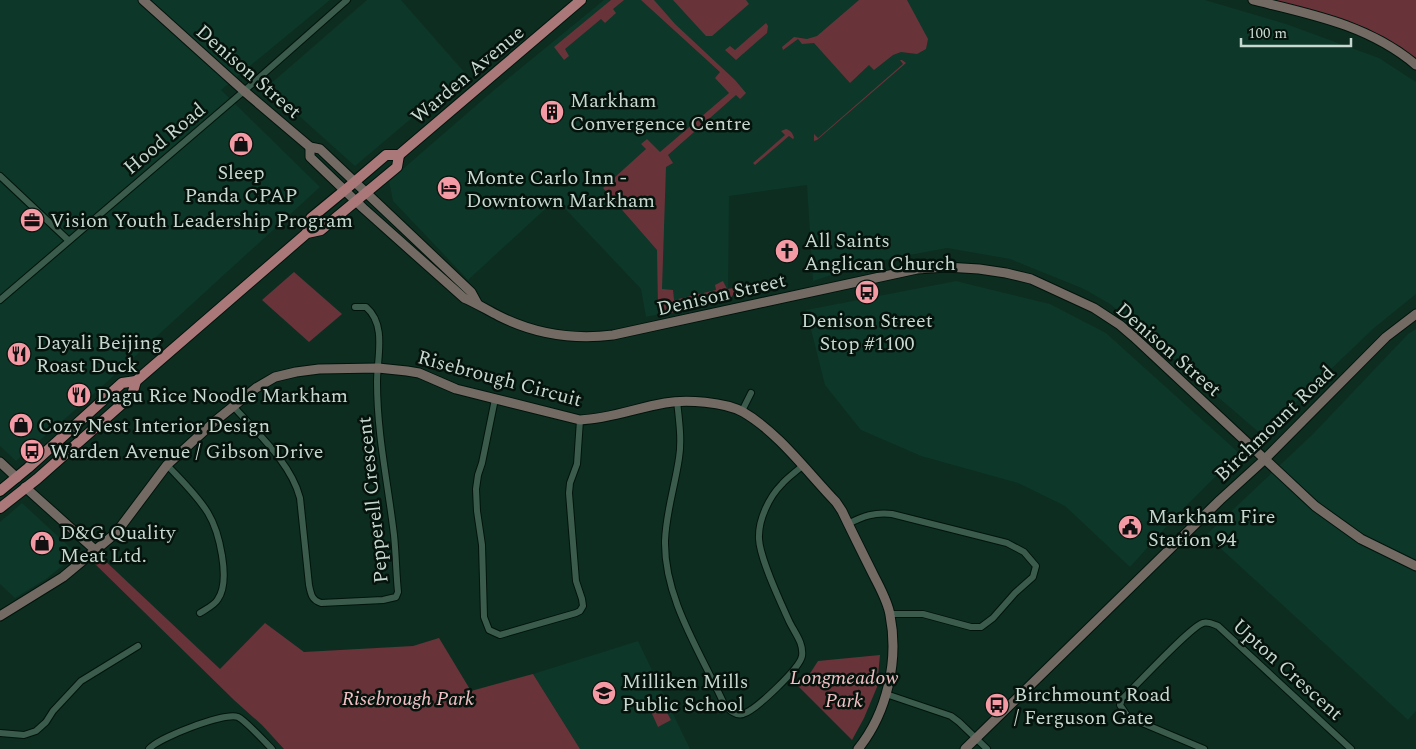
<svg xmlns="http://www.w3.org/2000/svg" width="1416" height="749" font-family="Spectral,serif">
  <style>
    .built { fill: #0d3728 }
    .green { fill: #69333a }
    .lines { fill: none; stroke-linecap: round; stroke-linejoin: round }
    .street-casing { stroke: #00140c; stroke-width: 8 }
    .secondary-casing { stroke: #00140c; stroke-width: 11 }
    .primary-casing { stroke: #00140c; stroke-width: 12 }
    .street { stroke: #3b5b4d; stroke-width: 6 }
    .secondary { stroke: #736a64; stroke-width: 9 }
    .primary { stroke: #ab787a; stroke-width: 10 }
    .labels { text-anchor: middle; stroke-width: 5; stroke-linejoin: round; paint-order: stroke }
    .street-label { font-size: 20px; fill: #c6d8cf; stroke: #06130d }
    .poi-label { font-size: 20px; fill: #c6d8cf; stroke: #06130d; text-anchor: start }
    .park-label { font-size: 20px; font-style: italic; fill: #f1c1c5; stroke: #06130d }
  </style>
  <rect width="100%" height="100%" fill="#0d2d21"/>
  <g class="built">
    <path d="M0 0H330L221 90 320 187 97 391 16 461 0 446Z"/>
    <path d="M367 0H401L465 73 355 166 267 87Z"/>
    <path d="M604 0H1205L1286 24 1379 58 1416 82V294L1374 328 1262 435 1110 304 1084 289 1010 259 947 248 868 263 813 281 807 185 729 196 728 299 646 317 641 289 556 199 468 280 393 201 389 181 494 90Z"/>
    <path d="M956 281 1050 304 1106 333 1239 453 1176 516 1130 567 1065 506 1018 483 921 456 861 430 825 385 806 310Z"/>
    <path d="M1416 329V711L1408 720 1206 535 1313 434 1408 334Z"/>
    <path d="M22 503 77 554 46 579 15 598 0 584V522Z"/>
    <path d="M638 641 690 749H580L533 674Z"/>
  </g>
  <g class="green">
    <path d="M611 0H624L613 9 616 13 605 23 601 19 565 49 569 56 564 60 554 47Z"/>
    <path d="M641 0H654L675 24 735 80 746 93 740 99 736 95 668 155 673 163 666 167 662 289 673 290 674 300 716 290 715 285 723 281 727 289 734 288 735 291 730 300 661 315 658 309 657 250 603 188 646 149 641 144 647 139 660 152 729 93 715 78 720 72Z"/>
    <path d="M673 0H746L749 4 712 36H706Z"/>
    <path d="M859 0H907L928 39 926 49 917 54 901 52 893 55 874 70 869 65 850 83 814 43 802 44 798 39 783 50 782 47 794 37 807 39 817 36Z"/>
    <path d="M1271 0H1416V59C1375 24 1322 12 1271 0Z"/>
    <path d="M766 23 768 26 767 33 736 60 725 50 730 46 735 50Z"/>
    <path d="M900 60H902L906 63 817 140 814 141V134L818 138 903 64Z"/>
    <path d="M786 129C790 130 793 133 794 138L793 139 789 136 755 165 753 163 785 135 781 131Z"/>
    <path d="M294 272 342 314 309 342 262 300Z"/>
    <path d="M101 557 220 669 265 623 304 652 413 646 439 638 471 691 533 674 580 749H284L262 725 234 700 94 563Z"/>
    <path d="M880 655 877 687 864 718 852 740 798 686 809 675 818 661Z"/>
    <path d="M660 699 671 720 658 727 648 705Z"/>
  </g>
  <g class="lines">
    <g class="street-casing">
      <g id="street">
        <path d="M0 176 68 240"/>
        <path d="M0 300 244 91 347 0"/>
        <path d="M495 399 482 463 478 475 476 489 477 511 482 545 484 617 489 630 500 635 576 613 580 611 583 606 582 599 576 581 569 493 570 483 577 464 580 420"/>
        <path d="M677 401C679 420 682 440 679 458 675 486 666 512 665 541 664 599 701 653 724 704 729 710 735 716 743 714 756 710 800 668 802 656 804 643 794 632 789 621 780 601 760 559 759 539 758 520 769 497 782 484 788 477 796 472 802 466"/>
        <path d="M233 406C257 433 291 463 300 498L309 585C311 595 312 600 321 603L383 600 396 597 398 592C396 573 396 554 394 535 388 484 377 434 377 382 377 357 387 325 366 307H355"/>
        <path d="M742 411 751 393"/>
        <path d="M167 465C181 480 197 495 208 513 219 531 231 580 218 599 215 605 206 609 200 613"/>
        <path d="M848 524C863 516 875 512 892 514L1007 543 1024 552 1036 566 1033 577 1015 593 993 618 981 627H971L923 614H890"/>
        <path d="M886 694 951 716 959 722 987 749"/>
        <path d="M0 733 24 735 36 731 46 722 53 711 81 681 138 646"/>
        <path d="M149 749C158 738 224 712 238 717 245 720 265 742 272 749"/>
        <path d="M1204 749 1128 717 1120 705 1122 699C1136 686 1191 626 1203 623 1208 621 1213 624 1218 626L1351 749"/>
      </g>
    </g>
    <g class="secondary-casing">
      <g id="secondary">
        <path d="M143 0 244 91 310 147 320 149 471 292 477 303"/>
        <path d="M1253 0C1310 14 1369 25 1416 65"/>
        <path d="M310 147V157L363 208 464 298C476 303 487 310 499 316 535 334 573 340 613 335L917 269 946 267 979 269 1006 273 1031 279 1094 308 1120 325 1134 337 1315 506 1361 539 1416 566"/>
        <path d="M0 462 17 478"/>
        <path d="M25 487 94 549"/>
        <path d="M0 616 63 577 116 533 167 465 214 422 256 388 275 377 296 372 319 369 378 368 407 371 419 373 456 389 580 420C609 419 636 408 665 403 686 399 725 402 743 412 778 432 808 473 836 502L842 511C852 532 863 554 874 576 880 588 888 602 890 615 899 661 887 713 858 749"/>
        <path d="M965 749 1220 500 1264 460 1386 337 1416 314"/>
      </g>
    </g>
    <g class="primary-casing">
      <g id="primary">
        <path d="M307 233 311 218 345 190 386 155H399L581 0"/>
        <path d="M0 491 28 468 122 383 136 381"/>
        <path d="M0 508 37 479 132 395 136 381 307 233 321 230 397 167 399 155"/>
      </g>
    </g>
    <use href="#street" class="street"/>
    <use href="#secondary" class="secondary"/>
    <use href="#primary" class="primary"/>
  </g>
  <defs>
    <g id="building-disc" transform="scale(1.25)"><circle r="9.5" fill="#f49aa4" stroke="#06130d"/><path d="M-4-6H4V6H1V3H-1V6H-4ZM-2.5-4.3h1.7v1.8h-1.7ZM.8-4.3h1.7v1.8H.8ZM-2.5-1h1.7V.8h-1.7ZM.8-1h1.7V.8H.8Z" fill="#111"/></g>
    <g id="shop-disc" transform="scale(1.25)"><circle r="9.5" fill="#f49aa4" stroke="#06130d"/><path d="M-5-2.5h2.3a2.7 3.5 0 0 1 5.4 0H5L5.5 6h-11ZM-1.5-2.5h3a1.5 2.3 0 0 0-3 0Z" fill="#111"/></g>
    <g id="hotel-disc" transform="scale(1.25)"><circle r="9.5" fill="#f49aa4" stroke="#06130d"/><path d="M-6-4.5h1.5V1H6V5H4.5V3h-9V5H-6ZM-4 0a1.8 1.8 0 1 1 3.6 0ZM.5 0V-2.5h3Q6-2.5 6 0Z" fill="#111"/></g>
    <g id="office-disc" transform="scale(1.25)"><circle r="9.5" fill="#f49aa4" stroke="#06130d"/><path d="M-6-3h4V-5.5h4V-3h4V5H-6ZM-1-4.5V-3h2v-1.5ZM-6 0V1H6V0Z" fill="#111"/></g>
    <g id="church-disc" transform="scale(1.25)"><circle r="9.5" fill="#f49aa4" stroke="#06130d"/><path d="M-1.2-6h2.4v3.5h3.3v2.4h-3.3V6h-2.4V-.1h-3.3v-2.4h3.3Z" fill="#111"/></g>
    <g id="bus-disc" transform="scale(1.25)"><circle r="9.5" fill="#f49aa4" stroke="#06130d"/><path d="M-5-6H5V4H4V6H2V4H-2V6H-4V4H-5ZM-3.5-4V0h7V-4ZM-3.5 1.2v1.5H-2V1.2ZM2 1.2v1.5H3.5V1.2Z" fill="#111"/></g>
    <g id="restaurant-disc" transform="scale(1.25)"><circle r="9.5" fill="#f49aa4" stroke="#06130d"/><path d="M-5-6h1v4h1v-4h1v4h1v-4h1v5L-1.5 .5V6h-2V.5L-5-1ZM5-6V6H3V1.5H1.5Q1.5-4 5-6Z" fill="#111"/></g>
    <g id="civic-disc" transform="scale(1.25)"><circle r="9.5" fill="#f49aa4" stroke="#06130d"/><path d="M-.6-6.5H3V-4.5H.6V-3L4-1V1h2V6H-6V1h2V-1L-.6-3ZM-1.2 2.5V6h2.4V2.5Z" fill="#111"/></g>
    <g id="school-disc" transform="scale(1.25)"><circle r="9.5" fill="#f49aa4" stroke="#06130d"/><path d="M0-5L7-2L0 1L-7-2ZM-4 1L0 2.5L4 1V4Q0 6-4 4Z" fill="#111"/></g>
  </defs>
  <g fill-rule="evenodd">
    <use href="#building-disc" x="552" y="112"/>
    <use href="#shop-disc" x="241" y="144"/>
    <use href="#hotel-disc" x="449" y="188"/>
    <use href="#office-disc" x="32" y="220"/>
    <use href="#church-disc" x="787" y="251"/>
    <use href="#bus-disc" x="867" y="292"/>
    <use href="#restaurant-disc" x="19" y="354"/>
    <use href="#restaurant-disc" x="79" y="395"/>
    <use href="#shop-disc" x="21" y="425"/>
    <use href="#bus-disc" x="32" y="451"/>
    <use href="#civic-disc" x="1130" y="527"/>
    <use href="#shop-disc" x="42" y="543"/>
    <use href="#school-disc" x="604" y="693"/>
    <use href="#bus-disc" x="997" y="705"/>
  </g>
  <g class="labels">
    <g class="street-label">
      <text transform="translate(249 71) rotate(41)" y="7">Denison Street</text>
      <text transform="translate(467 74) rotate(-40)" y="7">Warden Avenue</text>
      <text transform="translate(164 138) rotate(-40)" y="7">Hood Road</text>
      <text transform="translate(721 294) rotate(-13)" y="7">Denison Street</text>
      <text transform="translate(1169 349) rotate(41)" y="7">Denison Street</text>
      <text transform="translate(500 378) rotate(15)" y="7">Risebrough Circuit</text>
      <text transform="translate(1274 423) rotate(-44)" y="7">Birchmount Road</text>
      <text transform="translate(372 500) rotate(-96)" y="7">Pepperell Crescent</text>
      <text transform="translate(1288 669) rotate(42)" y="7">Upton Crescent</text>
    </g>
    <g class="poi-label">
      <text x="570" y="107">Markham<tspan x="570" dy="23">Convergence Centre</tspan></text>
      <text x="241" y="179" text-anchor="middle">Sleep<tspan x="241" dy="23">Panda CPAP</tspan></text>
      <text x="466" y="184">Monte Carlo Inn -<tspan x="466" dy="23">Downtown Markham</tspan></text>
      <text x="50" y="227">Vision Youth Leadership Program</text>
      <text x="804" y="247">All Saints<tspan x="804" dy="23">Anglican Church</tspan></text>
      <text x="867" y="327" text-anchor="middle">Denison Street<tspan x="867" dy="23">Stop #1100</tspan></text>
      <text x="36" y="349">Dayali Beijing<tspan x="36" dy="23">Roast Duck</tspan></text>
      <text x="96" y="402">Dagu Rice Noodle Markham</text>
      <text x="38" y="432">Cozy Nest Interior Design</text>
      <text x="50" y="458">Warden Avenue / Gibson Drive</text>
      <text x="1148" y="523">Markham Fire<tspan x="1148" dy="23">Station 94</tspan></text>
      <text x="60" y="539">D&amp;G Quality<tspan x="60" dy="23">Meat Ltd.</tspan></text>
      <text x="622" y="688">Milliken Mills<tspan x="622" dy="23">Public School</tspan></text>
      <text x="1014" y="701">Birchmount Road<tspan x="1014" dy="23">/ Ferguson Gate</tspan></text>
    </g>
    <g class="park-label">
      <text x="844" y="684">Longmeadow<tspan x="844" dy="23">Park</tspan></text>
      <text x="408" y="705">Risebrough Park</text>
    </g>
  </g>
  <path d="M1241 38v8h110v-8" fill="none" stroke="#c6d8cf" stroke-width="2.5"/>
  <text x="1248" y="38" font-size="15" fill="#c6d8cf" stroke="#06130d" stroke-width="4" paint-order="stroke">100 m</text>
</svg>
